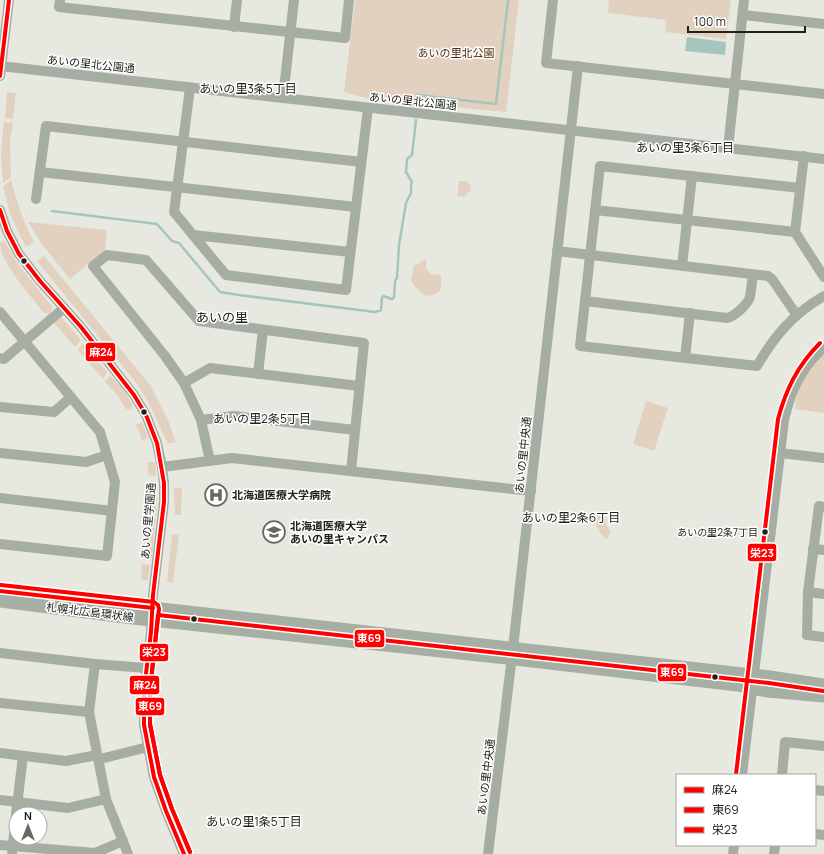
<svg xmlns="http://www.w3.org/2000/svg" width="824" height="854" font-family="Manrope,'Noto Sans JP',sans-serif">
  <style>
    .green { fill: #e2d1bf }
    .water { fill: #a4c6bc }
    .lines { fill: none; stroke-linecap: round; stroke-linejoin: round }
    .stream { stroke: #a4c6bc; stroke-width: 2.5 }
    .minor { stroke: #a6aea4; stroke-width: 10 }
    .major { stroke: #a6afa4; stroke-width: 13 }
    .bus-1-casing { stroke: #fff; stroke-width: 7 }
    .bus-2-casing { stroke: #fff; stroke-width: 7 }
    .bus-3-casing { stroke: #fff; stroke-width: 7 }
    .bus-1 { stroke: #f00; stroke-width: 4 }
    .bus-2 { stroke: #f00; stroke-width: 4 }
    .bus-3 { stroke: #f00; stroke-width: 4 }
    .bus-dot { fill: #21221c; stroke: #fff; stroke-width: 1.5 }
    .labels { text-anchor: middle; stroke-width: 3; stroke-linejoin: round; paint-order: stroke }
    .bus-label { font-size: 10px; fill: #21221c; stroke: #fff; text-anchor: end }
    .park-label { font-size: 11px; fill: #4e2c0c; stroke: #fff }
    .street-label { font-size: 11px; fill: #21221c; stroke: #fff }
    .poi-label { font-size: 11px; font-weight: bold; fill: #21221c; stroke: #fff; text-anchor: start }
    .neighbourhood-label { font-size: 12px; fill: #21221c; stroke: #fff }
    .quarter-label { font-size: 13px; fill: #21221c; stroke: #fff }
    .line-badge { stroke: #fff; stroke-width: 1.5 }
    .badge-label { font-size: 11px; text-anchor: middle; font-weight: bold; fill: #fff }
  </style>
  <rect width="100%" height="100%" fill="#e7e9e0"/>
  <g class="green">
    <path d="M355 0H519L506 112 370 99 344 92Z"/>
    <path d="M609 0H731L726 39 665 32 666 20 608 13Z"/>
    <path d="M7 92 16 93 13 119 5 118Z"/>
    <path d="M4 122 13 123 10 141 11 177 3 183 1 152Z"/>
    <path d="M11 180C17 202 23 222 34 242L26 247 11 216 3 187Z"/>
    <path d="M459 181H467L471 186 470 191 466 194 465 197 457 196Z"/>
    <path d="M28 222 107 230 105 250 70 279 40 242Z"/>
    <path d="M4 240 18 264 53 308 49 314 44 313C31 296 0 263 0 243Z"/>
    <path d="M44 256 150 385 168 420 176 442 168 444 148 401 134 380 37 261Z"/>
    <path d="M426 259V269L431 274 441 275V289C427 303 420 293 411 281L414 266Z"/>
    <path d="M59 318H62L81 340 75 347 54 323Z"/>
    <path d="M83 343 107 372 103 379 78 350Z"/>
    <path d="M824 353V413L795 409C797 384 808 370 824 353Z"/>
    <path d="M110 375 123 389 133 406 130 410 126 409 118 396 105 382Z"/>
    <path d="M646 401 668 408 654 451 633 444Z"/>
    <path d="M142 422 148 437 147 439 142 440 136 425Z"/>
    <path d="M148 462H155L156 474 155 476H150L148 474Z"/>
    <path d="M174 488H182L181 515H175Z"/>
    <path d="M150 490H156L157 501 152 557 150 558 143 556Z"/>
    <path d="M595 516H604L606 518V525L611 531 608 539C598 535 596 525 595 516Z"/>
    <path d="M172 534 179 535 173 583 167 582Z"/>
    <path d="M142 564 150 565 148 580H143L141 577Z"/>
  </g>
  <path class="water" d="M687 37 726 42 725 55 685 51Z"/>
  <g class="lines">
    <g class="stream">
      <path d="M417 106 418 95 496 104 508 0"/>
      <path d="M52 211 157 224 172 241 179 243 220 292 239 295 375 312 381 310 382 298 383 296 392 299 394 297 395 281 397 278 399 245 406 203 411 193V186L412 182 406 172 407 159 412 155 416 120"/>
    </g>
    <g class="minor">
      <path d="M60 0 59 7 345 38 349 0"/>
      <path d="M553 0 546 63 824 94"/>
      <path d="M743 15 824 24"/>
      <path d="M234 27 237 0"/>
      <path d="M0 66 824 159"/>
      <path d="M0 76 9 0"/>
      <path d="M190 88 174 212 226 275 346 290 368 108"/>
      <path d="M283 98 294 0"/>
      <path d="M728 148 744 0"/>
      <path d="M40 172 356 207"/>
      <path d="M800 188 600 166 580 346 757 366C775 335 793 314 824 296"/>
      <path d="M36 199 46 126 361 162"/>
      <path d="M0 210 7 231 19 254 40 281 81 327 134 395 146 415 157 443 162 467 164 483V502L153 595 151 632 144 690V725L154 777 166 811 184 854"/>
      <path d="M595 210 795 232 824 277"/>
      <path d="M795 232 804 156"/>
      <path d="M193 235 350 252"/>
      <path d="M557 251 768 276 772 279 796 314"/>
      <path d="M682 266 692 176"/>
      <path d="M585 301 727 318C734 317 748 304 750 297 751 290 752 282 753 275"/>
      <path d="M0 312 100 432 115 482 107 556 0 544"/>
      <path d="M0 358 4 359 64 308"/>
      <path d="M685 358 690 313"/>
      <path d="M258 374 263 330"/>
      <path d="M184 383 210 368 359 386"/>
      <path d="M0 407 54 412 71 397"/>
      <path d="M201 420 234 416 355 430"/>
      <path d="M0 453 86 462 107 455"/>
      <path d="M780 453 824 458"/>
      <path d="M210 461 201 420 184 383 165 356 93 266 107 255 146 260 199 321 364 343 351 471"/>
      <path d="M162 467 232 458 531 491"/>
      <path d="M0 498 112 511"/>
      <path d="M824 507 819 506 808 592 807 635 824 637"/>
      <path d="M813 549 824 550"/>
      <path d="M808 592 824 594"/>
      <path d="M0 653 95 664 89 712 106 799 128 854"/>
      <path d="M95 664 146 668"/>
      <path d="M0 703 89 712"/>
      <path d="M0 753 66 761 97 755"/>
      <path d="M104 758 148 747"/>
      <path d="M742 775 784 420C791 390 801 368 824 347"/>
      <path d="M782 775 785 742 824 746"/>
      <path d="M815 790 824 791"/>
      <path d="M0 800 68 808 106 799"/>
      <path d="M16 814 23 756"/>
      <path d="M815 834 824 835"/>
      <path d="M0 845 95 853 123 841"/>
      <path d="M12 854 16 814"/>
      <path d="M488 854 513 648 578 66"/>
      <path d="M733 854 734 845"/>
      <path d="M774 854 775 845"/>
    </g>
    <g class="major">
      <path d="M0 591 770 677 824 685"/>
      <path d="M0 601 133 618 497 657 737 685 767 691 824 696"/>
    </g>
    <g class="bus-1-casing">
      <g id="bus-1">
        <path d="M0 76 9 0"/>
        <path d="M0 210 7 231 19 254 40 281 81 327 134 395 146 415 157 443 164 483V502L153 595 151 632 144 690V725L154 777 166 811 184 854"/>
        <path d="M0 591 153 608"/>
      </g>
    </g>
    <g class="bus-2-casing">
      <path id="bus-2" d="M190 852 172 809 160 775 150 724V690L158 615 769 683 823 691"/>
    </g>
    <g class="bus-3-casing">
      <g id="bus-3">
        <path d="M1 585 154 602 158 605 159 609 150 690V724L160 775 172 809 190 852"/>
        <path d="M736 774 778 419C786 389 798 365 820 343"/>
      </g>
    </g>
    <use href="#bus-1" class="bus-1"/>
    <use href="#bus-2" class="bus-2"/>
    <use href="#bus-3" class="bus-3"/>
  </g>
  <defs>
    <g id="hospital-ring" transform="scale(1.15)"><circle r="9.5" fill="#fff" stroke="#666861" stroke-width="1.5"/><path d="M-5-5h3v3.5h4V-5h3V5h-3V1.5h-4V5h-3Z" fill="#666861"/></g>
    <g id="university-ring" transform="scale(1.15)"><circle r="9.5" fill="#fff" stroke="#666861" stroke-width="1.5"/><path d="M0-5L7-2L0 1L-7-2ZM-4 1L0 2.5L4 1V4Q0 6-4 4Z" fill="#666861"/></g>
  </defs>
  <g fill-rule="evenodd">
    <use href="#hospital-ring" x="216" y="495"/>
    <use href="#university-ring" x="274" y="532"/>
  </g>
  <g class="bus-dot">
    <circle cx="24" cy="261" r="3.5"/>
    <circle cx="144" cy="412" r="3.5"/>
    <circle cx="765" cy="532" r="3.5"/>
    <circle cx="194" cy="619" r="3.5"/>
    <circle cx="715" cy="677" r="3.5"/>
  </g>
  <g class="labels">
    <g class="bus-label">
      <text x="758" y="536">あいの里2条7丁目</text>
    </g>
    <g class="park-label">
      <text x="456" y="57">あいの里北公園</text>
    </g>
    <g class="street-label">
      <text transform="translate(91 64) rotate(6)" y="4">あいの里北公園通</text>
      <text transform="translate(413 101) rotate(6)" y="4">あいの里北公園通</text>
      <text transform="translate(523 455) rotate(-84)" y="4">あいの里中央通</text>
      <text transform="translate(148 521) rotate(-85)" y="4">あいの里学園通</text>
      <text transform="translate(90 612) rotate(7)" y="4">札幌北広島環状線</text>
      <text transform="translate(486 777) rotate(-83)" y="4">あいの里中央通</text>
    </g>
    <g class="poi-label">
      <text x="232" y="499">北海道医療大学病院</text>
      <text x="290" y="530">北海道医療大学<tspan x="290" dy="13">あいの里キャンパス</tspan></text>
    </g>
    <g class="neighbourhood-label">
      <text x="248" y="93">あいの里3条5丁目</text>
      <text x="685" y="152">あいの里3条6丁目</text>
      <text x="262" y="423">あいの里2条5丁目</text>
      <text x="571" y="522">あいの里2条6丁目</text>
      <text x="254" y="826">あいの里1条5丁目</text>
    </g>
    <g class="quarter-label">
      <text x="222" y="322">あいの里</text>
    </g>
  </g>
  <g class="line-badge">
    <rect x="85" y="342" width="31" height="20" rx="4" fill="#f00"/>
    <rect x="747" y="543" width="30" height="19" rx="4" fill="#f00"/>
    <rect x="354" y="629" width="31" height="19" rx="4" fill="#f00"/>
    <rect x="139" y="643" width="30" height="19" rx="4" fill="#f00"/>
    <rect x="657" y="663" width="30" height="19" rx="4" fill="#f00"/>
    <rect x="129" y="675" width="31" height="20" rx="4" fill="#f00"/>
    <rect x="135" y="697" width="30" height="19" rx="4" fill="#f00"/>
  </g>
  <g class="badge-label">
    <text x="101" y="356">麻24</text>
    <text x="762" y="557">栄23</text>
    <text x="369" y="642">東69</text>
    <text x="154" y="656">栄23</text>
    <text x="672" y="676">東69</text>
    <text x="145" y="689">麻24</text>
    <text x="150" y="710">東69</text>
  </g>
  <rect x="676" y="774" width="140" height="72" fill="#ffffff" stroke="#a6a7a4"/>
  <rect x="684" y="787" width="20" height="6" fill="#ff0000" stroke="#a6a7a4"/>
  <text x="712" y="794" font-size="12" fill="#21221c">麻24</text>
  <rect x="684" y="807" width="20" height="6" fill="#ff0000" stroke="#a6a7a4"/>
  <text x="712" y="814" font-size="12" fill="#21221c">東69</text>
  <rect x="684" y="827" width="20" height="6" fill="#ff0000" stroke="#a6a7a4"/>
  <text x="712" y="834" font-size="12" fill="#21221c">栄23</text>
  <g transform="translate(28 826)"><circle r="19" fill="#ffffff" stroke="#a6a7a4"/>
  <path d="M0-3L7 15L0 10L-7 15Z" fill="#666861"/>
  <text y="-6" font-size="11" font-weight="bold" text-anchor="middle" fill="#21221c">N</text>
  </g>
  <path d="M688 26v6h117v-6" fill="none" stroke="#21221c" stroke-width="2"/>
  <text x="694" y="26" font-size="12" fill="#21221c" stroke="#ffffff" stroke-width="3" paint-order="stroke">100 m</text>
</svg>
